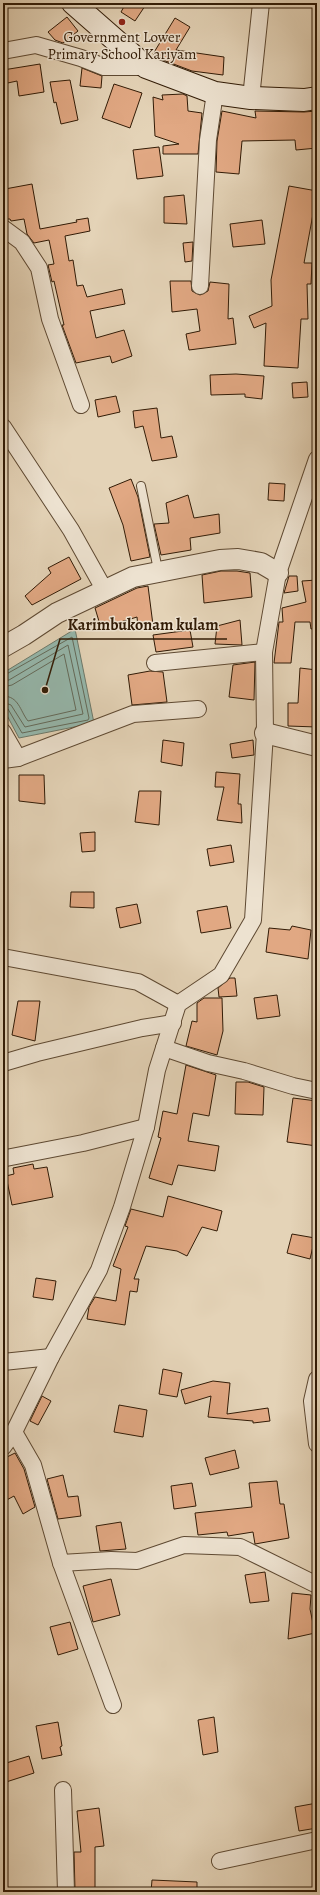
<svg xmlns="http://www.w3.org/2000/svg" width="320" height="1895" font-family="Alegreya,serif">
  <style>
    .water { fill: #95b8ad; stroke: #6d796a }
    .lines { fill: none; stroke-linecap: round; stroke-linejoin: round }
    .shore { stroke: #636a5a; stroke-width: 1 }
    .building { fill: #e1a883; stroke: #311b06 }
    .service-casing { stroke: #5e4932; stroke-width: 10 }
    .minor-casing { stroke: #5e4932; stroke-width: 18 }
    .tertiary-casing { stroke: #5e4932; stroke-width: 22 }
    .secondary-casing { stroke: #311b06; stroke-width: 24 }
    .service { stroke: #ede2d0; stroke-width: 8 }
    .minor { stroke: #ede2d0; stroke-width: 16 }
    .tertiary { stroke: #ede2d0; stroke-width: 20 }
    .secondary { stroke: #ede2d0; stroke-width: 22 }
    .poi-dot { fill: #8f2418; stroke: #ede2d0; stroke-width: 1.5 }
    .labels { text-anchor: middle; stroke-width: 3; stroke-linejoin: round; paint-order: stroke }
    .poi-label { font-size: 15px; fill: #311b06; stroke: #ede2d0 }
    .leader { fill: none; stroke: #311b06; stroke-width: 1.5 }
    .callout-dot { fill: #311b06; stroke: #ede2d0; stroke-width: 1.5 }
    .callout-label { font-size: 16px; text-anchor: middle; font-weight: bold; fill: #311b06; stroke: #ede2d0; stroke-width: 3; stroke-linejoin: round; paint-order: stroke }
  </style>
  <rect width="100%" height="100%" fill="#e4d3b7"/>
  <filter id="stains"><feTurbulence type="fractalNoise" baseFrequency=".005" numOctaves="4"/><feColorMatrix values="0 0 0 0 .2 0 0 0 0 .09 0 0 0 0 .02 0 0 0 .5 -.17"/></filter>
  <radialGradient id="worn" r=".72"><stop offset=".6" stop-color="#630" stop-opacity="0"/><stop offset="1" stop-color="#630" stop-opacity=".3"/></radialGradient>
  <path class="water" d="M75 629 94 723 19 738 3 708V673Z"/>
  <g class="lines">
    <g class="shore">
      <path d="M3 676 72 637 89 718 88 720 22 733 8 709 3 707"/>
      <path d="M3 681 9 680 68 645 83 714 25 727 11 705 3 702"/>
      <path d="M3 687 12 685 64 654 76 710 28 721C20 711 19 696 3 696"/>
    </g>
  </g>
  <g class="building">
    <path d="M126 3H147L135 21 121 12Z"/>
    <path d="M67 17 78 31 63 43 55 40 48 32Z"/>
    <path d="M175 18 190 27 176 50 224 57 223 75 192 71 163 60 153 54Z"/>
    <path d="M40 64 44 92 19 96 17 81 3 84V70Z"/>
    <path d="M82 68 102 76 101 88 80 86Z"/>
    <path d="M70 80 78 120 61 124 56 102 54 103 50 82Z"/>
    <path d="M114 84 142 93 130 128 102 118Z"/>
    <path d="M183 94 187 96 188 111 202 113 198 154H163V146L179 144 155 136 153 97 163 100 162 95Z"/>
    <path d="M222 111 256 118 255 111 304 112 317 111V148L296 150 295 140 242 141 239 174 216 172 217 141Z"/>
    <path d="M159 147 163 176 137 179 133 150Z"/>
    <path d="M32 184 40 229 77 222 76 220 88 218 90 231 65 236 69 261 73 260 77 286 83 285 87 297 122 289 125 304 90 311 96 338 124 330 132 356 112 363 110 356 76 363 62 325H64L54 281 52 282 48 265 54 264 49 240 34 243 27 234 24 219 11 221 10 219H3V196H6L5 189Z"/>
    <path d="M289 186 317 191V215L313 214 304 263H312L311 284H307L308 319H301L298 368 264 366 266 323 254 328 249 316 272 306 271 280Z"/>
    <path d="M184 195 187 224 164 223V197Z"/>
    <path d="M262 220 265 244 233 247 230 224Z"/>
    <path d="M193 242 192 261 185 262 183 243Z"/>
    <path d="M170 281H191L192 291 200 295 208 291 210 282 229 284 228 319 233 318 236 344 189 350 186 334 200 331 197 309 172 312Z"/>
    <path d="M236 374 264 376 262 399 245 397V394L211 395 210 375Z"/>
    <path d="M307 382 308 397 293 398 292 383Z"/>
    <path d="M116 396 120 412 98 417 95 400Z"/>
    <path d="M157 408 161 438 172 436 177 457 152 461 143 426 135 428 133 411Z"/>
    <path d="M131 479 138 497 150 557 131 561 123 525 109 488Z"/>
    <path d="M269 483 285 484 284 501 268 500Z"/>
    <path d="M188 495 194 518 219 514 220 533 190 538 191 550 161 555 154 524 169 523 166 503Z"/>
    <path d="M69 557 81 579 32 605 25 596 51 573 48 568Z"/>
    <path d="M221 571H237L250 573 252 597 204 603 202 575Z"/>
    <path d="M289 576H297L298 591 284 593Z"/>
    <path d="M317 580V628L311 629 310 622H295L291 663H274L279 622H283L282 608 306 602 302 581Z"/>
    <path d="M148 586 153 625 138 627 137 617 101 628 95 608 137 588Z"/>
    <path d="M240 620 242 645 215 644 217 626Z"/>
    <path d="M190 630 193 647 156 652 153 635Z"/>
    <path d="M255 662 254 700 229 697 233 665Z"/>
    <path d="M300 668 317 670V727L288 726V703H298Z"/>
    <path d="M150 671 163 672 167 702 132 705 128 675Z"/>
    <path d="M163 740 184 743 182 766 161 762Z"/>
    <path d="M253 740 254 755 232 758 230 744Z"/>
    <path d="M216 772 240 774 238 804H241L242 823 217 820 224 787H215Z"/>
    <path d="M19 775H44L45 804 19 801Z"/>
    <path d="M139 791H161L159 825 135 822Z"/>
    <path d="M95 832V851L82 852 80 833Z"/>
    <path d="M231 845 234 862 210 866 207 849Z"/>
    <path d="M71 892H94V908L70 907Z"/>
    <path d="M137 904 141 923 120 928 116 908Z"/>
    <path d="M227 906 231 928 201 933 197 911Z"/>
    <path d="M292 926 311 930 308 959 266 952 269 928 290 930Z"/>
    <path d="M230 978H235L237 996 219 997 218 988Z"/>
    <path d="M277 995 280 1016 257 1019 254 998Z"/>
    <path d="M204 998H222L223 1031 217 1055 186 1046 192 1021 197 1022V1003Z"/>
    <path d="M18 1001H40L35 1041 12 1035Z"/>
    <path d="M186 1065 216 1075 209 1116 193 1113 188 1141 219 1146 215 1171 178 1165 172 1185 149 1178 161 1138 158 1137 163 1111 177 1114Z"/>
    <path d="M236 1082H248L264 1087 263 1115 235 1114Z"/>
    <path d="M293 1098 317 1101V1146L287 1142Z"/>
    <path d="M33 1164 34 1169 47 1167 53 1197 12 1205 6 1176 14 1174 13 1168Z"/>
    <path d="M168 1196 222 1211 217 1231 202 1227 187 1256 177 1251 146 1246 134 1279H139L137 1292 130 1291 125 1325 87 1319 89 1307 95 1297 116 1301 121 1269 113 1266 128 1227 125 1226 131 1209 163 1217Z"/>
    <path d="M292 1234 315 1238 310 1259 287 1253Z"/>
    <path d="M36 1278 56 1281 53 1300 33 1297Z"/>
    <path d="M163 1369 182 1373 177 1397 159 1394Z"/>
    <path d="M213 1381 230 1383 227 1414 268 1408 270 1421 253 1423V1421L208 1417 211 1396 185 1404 181 1390Z"/>
    <path d="M42 1396 51 1401 38 1425 30 1421Z"/>
    <path d="M119 1405 147 1410 143 1437 114 1432Z"/>
    <path d="M235 1450 239 1468 210 1475 205 1458Z"/>
    <path d="M15 1453 24 1469 35 1507 23 1514 14 1496 3 1502V1459Z"/>
    <path d="M63 1475 68 1497 78 1496 81 1516 58 1519 47 1479Z"/>
    <path d="M277 1481 280 1504H284L289 1538 255 1544 253 1532 228 1536 227 1532 198 1535 195 1513 252 1507 249 1483Z"/>
    <path d="M192 1483 196 1506 174 1509 171 1486Z"/>
    <path d="M121 1522 126 1549 100 1551 96 1526Z"/>
    <path d="M265 1572 269 1601 250 1603 245 1575Z"/>
    <path d="M111 1579 120 1615 93 1622 83 1586Z"/>
    <path d="M292 1593 311 1595 310 1609 315 1633 288 1639Z"/>
    <path d="M70 1622 78 1649 58 1655 50 1627Z"/>
    <path d="M214 1717 218 1752 203 1755 198 1720Z"/>
    <path d="M58 1722 62 1746 60 1747 62 1755 42 1759 36 1726Z"/>
    <path d="M29 1756 34 1773 3 1783V1764Z"/>
    <path d="M317 1803V1828L299 1831 295 1807Z"/>
    <path d="M99 1808 104 1846 95 1847V1890H75L74 1852H81L77 1811Z"/>
    <path d="M152 1880 197 1882V1892H151Z"/>
  </g>
  <g class="lines">
    <g class="service-casing">
      <path id="service" d="M141 486 158 570"/>
    </g>
    <g class="minor-casing">
      <g id="minor">
        <path d="M3 51 36 45 81 58 104 67H146"/>
        <path d="M251 98 261 3"/>
        <path d="M3 228 22 242 39 268 50 319 81 405"/>
        <path d="M200 286 208 140 215 93"/>
        <path d="M3 427 71 530 104 589"/>
        <path d="M155 663 264 652"/>
        <path d="M3 732 18 758"/>
        <path d="M3 760 18 758 133 714 198 709"/>
        <path d="M3 957 138 982 178 1004"/>
        <path d="M164 1048 208 1063 244 1071 293 1086 317 1091"/>
        <path d="M3 1063 37 1053 142 1028 173 1023"/>
        <path d="M6 1158 83 1143 146 1127"/>
        <path d="M3 1362 51 1357"/>
        <path d="M317 1379 312 1401 317 1444"/>
        <path d="M14 1432 33 1465 61 1563 113 1705"/>
        <path d="M3 1447 14 1432 51 1357 99 1270 122 1207 146 1127 157 1070 178 1004 221 975 253 920 265 733 264 652 278 573 317 459"/>
        <path d="M61 1563 111 1560 137 1561 184 1545 240 1547 317 1585"/>
        <path d="M63 1790 66 1892"/>
        <path d="M220 1861 317 1840"/>
      </g>
    </g>
    <g class="tertiary-casing">
      <g id="tertiary">
        <path d="M3 647 24 635 57 613 133 577 220 560 238 559 261 563 278 573"/>
        <path d="M265 733 317 746"/>
      </g>
    </g>
    <g class="secondary-casing">
      <path id="secondary" d="M73 3 146 67 215 93 251 98 304 100 317 98"/>
    </g>
    <use href="#service" class="service"/>
    <use href="#minor" class="minor"/>
    <use href="#tertiary" class="tertiary"/>
    <use href="#secondary" class="secondary"/>
  </g>
  <circle class="poi-dot" cx="122" cy="22" r="4"/>
  <g class="labels">
    <g class="poi-label">
      <text x="122" y="42">Government Lower<tspan x="122" dy="17">Primary School Kariyam</tspan></text>
    </g>
  </g>
  <path class="leader" d="M45 690L60 639H227"/>
  <circle class="callout-dot" cx="45" cy="690" r="4"/>
  <g class="callout-label">
    <text x="143" y="630">Karimbukonam kulam</text>
  </g>
  <rect width="320" height="1895" fill="none" stroke="#e4d3b7" stroke-width="16"/>
  <rect x="4" y="4" width="312" height="1887" fill="none" stroke="#311b06" stroke-width="2"/>
  <rect x="8" y="8" width="304" height="1879" fill="none" stroke="#311b06"/>
  <rect width="100%" height="100%" filter="url(#stains)"/>
  <rect width="100%" height="100%" fill="url(#worn)"/>
</svg>
